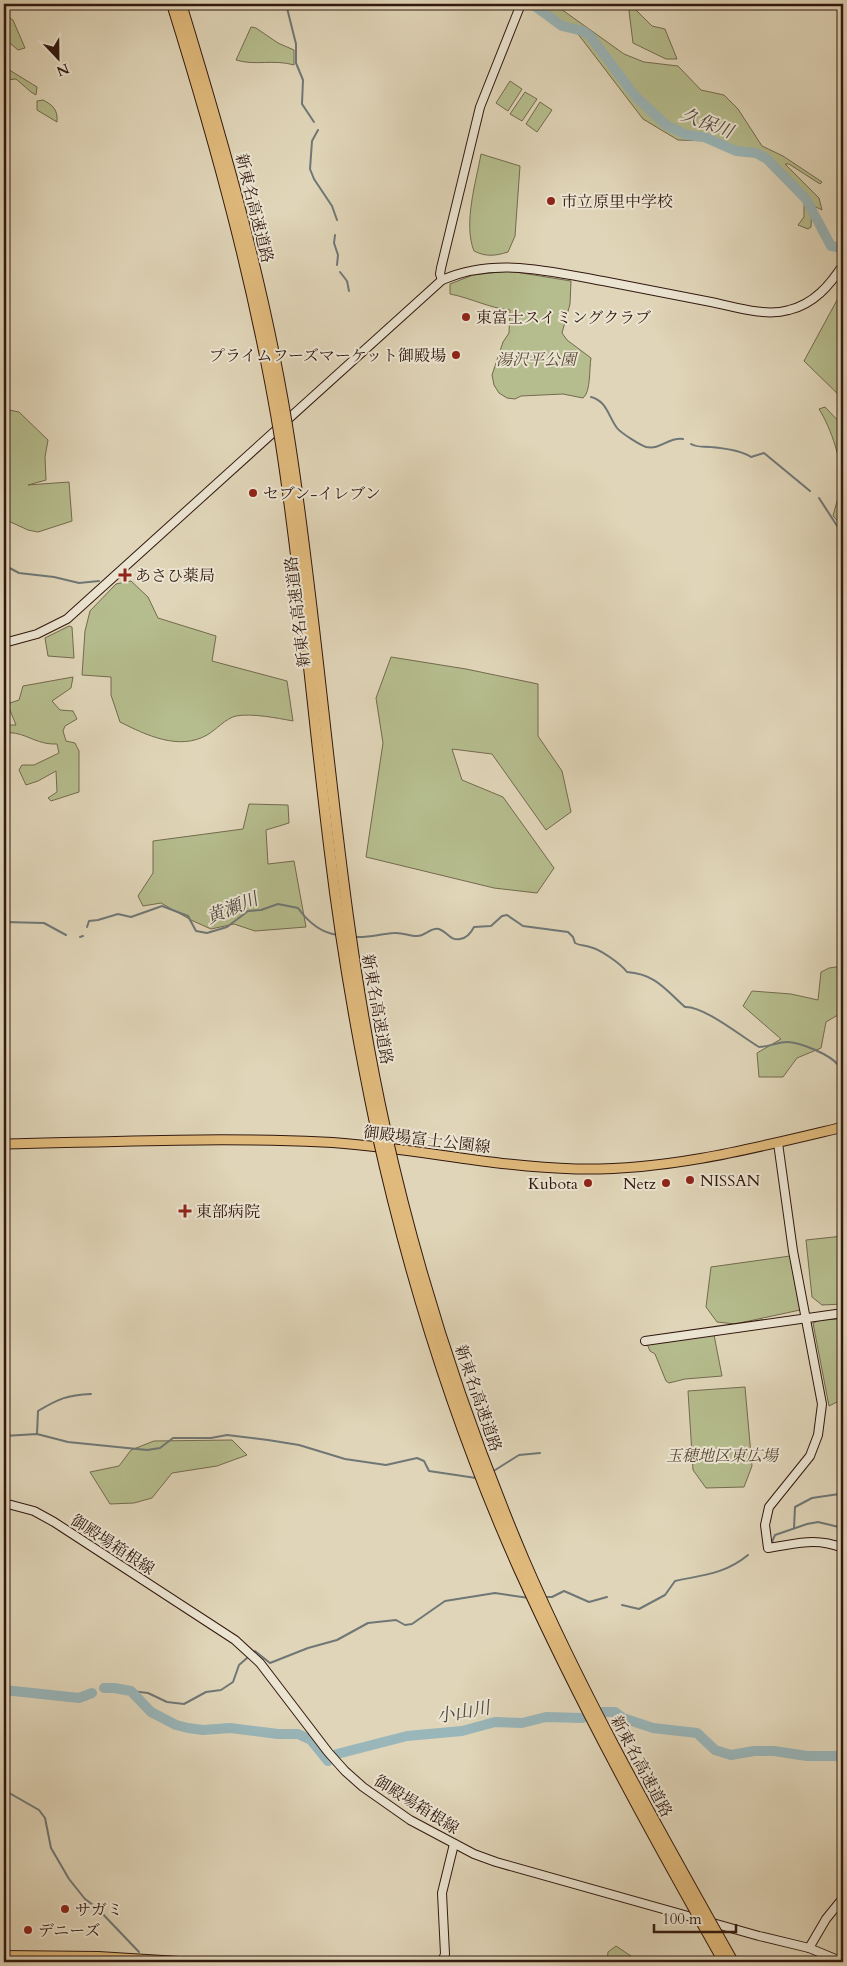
<svg xmlns="http://www.w3.org/2000/svg" width="847" height="1966" font-family="Cardo,'Noto Serif JP',serif">
  <style>
    .green { fill: #b5bc8d; stroke: #736a4e }
    .lines { fill: none; stroke-linecap: round; stroke-linejoin: round }
    .stream { stroke: #6f7776; stroke-width: 2 }
    .river { stroke: #99b6ba; stroke-width: 10 }
    .secondary-casing { stroke: #31180f; stroke-width: 10 }
    .primary-casing { stroke: #31180f; stroke-width: 11 }
    .highway-casing { stroke: #31180f; stroke-width: 12 }
    .secondary { stroke: #ebe4d1; stroke-width: 8 }
    .primary { stroke: #e0ba7c; stroke-width: 9 }
    .highway { stroke: #e0ba7c; stroke-width: 10 }
    .highway-bridge-casing { stroke: #31180f; stroke-width: 12; stroke-linecap: butt }
    .highway-bridge { stroke: #e0ba7c; stroke-width: 10 }
    .poi-dot { fill: #8f2418; stroke: #ebe4d1; stroke-width: 2 }
    .labels { text-anchor: middle; stroke-width: 4; stroke-linejoin: round; paint-order: stroke }
    .poi-label { font-size: 16px; fill: #31180f; stroke: #ebe4d1; text-anchor: start }
    .street-label { font-size: 16px; fill: #31180f; stroke: #ebe4d1 }
    .park-label { font-size: 16px; font-style: italic; fill: #594935; stroke: #ebe4d1 }
    .water-label { font-size: 18px; font-style: italic; fill: #504742; stroke: #ebe4d1 }
  </style>
  <rect width="100%" height="100%" fill="#e0d5b8"/>
  <filter id="stains"><feTurbulence type="fractalNoise" baseFrequency=".004" numOctaves="4"/><feColorMatrix values="0 0 0 0 .2 0 0 0 0 .09 0 0 0 0 .02 0 0 0 .5 -.17"/></filter>
  <radialGradient id="worn" r=".72"><stop offset=".6" stop-color="#630" stop-opacity="0"/><stop offset="1" stop-color="#630" stop-opacity=".3"/></radialGradient>
  <g class="green">
    <path d="M532 4H554L624 54 644 62 678 66 701 90 724 95 738 109 762 146 783 156 822 182 820 184 789 164H785L819 198 822 210 812 205 811 227 808 229 798 225 804 217V195L772 160 757 156 736 155 709 141 678 140 643 119 578 34 560 28 531 6Z"/>
    <path d="M633 7 652 26 665 29 677 59H666L633 43 629 11Z"/>
    <path d="M4 14 13 20 25 48 18 50 4 38Z"/>
    <path d="M251 27 256 28 278 43 294 50V65C274 59 255 66 236 60Z"/>
    <path d="M4 64 11 71 37 87 36 95 31 92 16 79 5 80 4 82Z"/>
    <path d="M510 81 522 89 508 111 496 103Z"/>
    <path d="M525 92 537 99 522 121 510 114Z"/>
    <path d="M43 100C53 105 58 110 57 122L37 110V101Z"/>
    <path d="M540 102 552 110 537 132 526 124Z"/>
    <path d="M481 154 520 166 515 236 508 252C495 256 486 257 474 251 463 224 476 182 481 154Z"/>
    <path d="M509 271 571 281 570 304 562 333 567 340 591 358C589 369 591 392 583 398L563 394 521 396 515 399 507 398 499 393 494 385 492 375 503 342 509 333 510 310C489 308 471 298 450 294V284L473 275Z"/>
    <path d="M843 289V399L804 361Z"/>
    <path d="M825 407 843 426V527L833 516C835 506 840 495 841 485 843 463 831 428 819 409Z"/>
    <path d="M4 409 19 412 48 440 45 457 46 480 28 485 69 482 72 521 38 532 28 530 4 519Z"/>
    <path d="M131 581 148 597 158 618 216 636 212 661 287 681 293 721C277 718 252 713 236 716 226 718 216 730 207 735 179 751 146 735 120 722L111 695V677L82 675 85 631 90 611 116 584Z"/>
    <path d="M69 626 72 627 74 658 48 656 45 638Z"/>
    <path d="M391 657 466 669 538 684V736L562 771 571 812 546 830 492 754 452 749 462 780 503 797 554 868 537 893 494 888 366 857 383 743 376 698Z"/>
    <path d="M73 677 71 688 52 701 60 710 73 711 77 719 65 726 63 731 66 741 75 743 79 751V792L51 801 48 798 57 792 56 771 38 781 26 785 19 770 22 765H34L59 753 57 744C53 744 49 744 45 743 30 740 21 731 4 733V725H16L9 708 10 703 19 700 23 686Z"/>
    <path d="M249 804 288 805 289 823 266 830 268 864 294 861 306 927 255 931 234 924 211 929 191 920 161 903 143 906 138 896 153 873V841L243 829Z"/>
    <path d="M843 966V1012L826 1022 821 1048 797 1058 783 1077H759L757 1053 781 1039 743 1006 752 991 791 994 818 1000 821 972 829 968Z"/>
    <path d="M843 1236V1304L822 1305 812 1297 806 1240Z"/>
    <path d="M790 1256 800 1310 735 1324 717 1322 706 1307 711 1267Z"/>
    <path d="M843 1319V1399L829 1406 813 1323 820 1320Z"/>
    <path d="M714 1335 722 1376 685 1379 669 1383 666 1381 655 1354 650 1351 647 1344Z"/>
    <path d="M745 1387 752 1466 744 1487 706 1488 693 1470 688 1391Z"/>
    <path d="M232 1440 247 1455 217 1466 172 1473 152 1498 134 1503 110 1504 90 1472 119 1466 131 1450 154 1441Z"/>
    <path d="M616 1946 640 1962H607L608 1952Z"/>
  </g>
  <g class="lines">
    <g class="stream">
      <path d="M286 4 296 44V63L303 80 302 104 314 122"/>
      <path d="M318 130 312 141 310 169 314 179 332 206 337 220"/>
      <path d="M335 235 334 243 338 255 337 265"/>
      <path d="M340 272 347 281 349 291"/>
      <path d="M591 397C607 401 608 416 617 428 621 433 640 445 646 447 661 450 668 437 683 439"/>
      <path d="M691 444C698 448 703 446 711 447 722 448 742 451 751 457L764 453 810 491"/>
      <path d="M819 498 843 535"/>
      <path d="M4 565 19 573 54 577 79 583 99 581"/>
      <path d="M4 922 44 923 66 935"/>
      <path d="M87 927 89 921 98 920 118 914 131 917 162 906 188 916 196 931 207 933 227 927 248 911 261 910 278 904 298 908C308 922 321 933 338 935"/>
      <path d="M80 937 83 936"/>
      <path d="M355 937C369 938 380 934 394 933 402 932 409 936 417 936 425 936 431 927 439 929 448 932 450 941 460 939 467 938 471 933 474 927L491 926 502 916 507 915 523 926 568 932 573 937 575 943C580 946 585 945 590 947 600 949 621 964 627 972 655 974 665 989 685 1007 704 1006 742 1037 759 1047 769 1047 778 1042 787 1042 800 1042 831 1055 838 1065H843"/>
      <path d="M37 1434 38 1411C58 1399 67 1395 91 1394"/>
      <path d="M4 1436 37 1434 68 1442 147 1450 160 1448 173 1438H211L227 1435 268 1440 299 1445 345 1459 386 1465 417 1458 424 1461 429 1471 476 1478"/>
      <path d="M492 1472 519 1455 540 1453"/>
      <path d="M794 1528 795 1507 812 1498 839 1494 843 1491"/>
      <path d="M772 1542 775 1535 807 1524 818 1522 843 1528"/>
      <path d="M544 1597H552L564 1591 589 1602 607 1597"/>
      <path d="M622 1605 639 1609 665 1595 675 1581C703 1575 725 1574 748 1555"/>
      <path d="M255 1651 270 1663 308 1648 337 1640 368 1623 396 1620 405 1625 412 1624 445 1601 495 1593 529 1598"/>
      <path d="M131 1691 148 1693 167 1702 184 1704 206 1692 221 1690 233 1682 239 1665 247 1658"/>
      <path d="M4 1790 39 1810 45 1818 51 1848 69 1879 85 1899 97 1908 139 1952"/>
    </g>
    <g class="river">
      <path d="M532 4 562 26 583 31 590 36 636 97 666 125 687 135 704 137 736 151 756 153 767 159 806 199 831 246 843 248"/>
      <path d="M104 1688H114L131 1691 151 1712 176 1725 188 1728 203 1730 230 1728 278 1734H298L311 1740 328 1761 337 1754 407 1736 462 1731 495 1722 522 1723 546 1717 582 1718 603 1712H615L623 1718 653 1728 697 1733 715 1750 731 1755 754 1751H774L807 1756H843"/>
      <path d="M4 1690 79 1698 92 1693"/>
    </g>
    <g class="secondary-casing">
      <g id="secondary">
        <path d="M442 280 440 274 441 268 480 107 521 4"/>
        <path d="M4 643 37 634 67 619 442 280C495 257 548 271 603 281 639 288 675 295 711 302 735 307 765 317 789 310 814 304 830 285 843 265"/>
        <path d="M778 1143 793 1251 822 1404 818 1435 810 1456 769 1507 765 1525 768 1548C797 1544 815 1537 843 1548"/>
        <path d="M645 1341 843 1313"/>
        <path d="M4 1503 34 1511 54 1522 235 1640 260 1663 328 1752 345 1771 363 1787 410 1820 474 1854 496 1862 759 1936 809 1948 843 1962"/>
        <path d="M809 1948 826 1919 843 1898"/>
        <path d="M442 1962 445 1954 442 1893 454 1844"/>
      </g>
    </g>
    <g class="primary-casing">
      <path id="primary" d="M4 1144C110 1142 216 1137 322 1142 407 1146 490 1167 576 1169 667 1171 755 1148 843 1127"/>
    </g>
    <g class="highway-casing">
      <path id="highway" d="M4 1956 98 1957 179 1962"/>
    </g>
    <use href="#secondary" class="secondary"/>
    <use href="#primary" class="primary"/>
    <use href="#highway" class="highway"/>
    <g class="highway-bridge-casing">
      <g id="highway-bridge">
        <path d="M172 4C217 148 257 294 281 444 302 580 313 717 330 853 341 945 357 1037 376 1128 409 1278 456 1428 519 1569 580 1704 651 1833 724 1962"/>
        <path d="M181 4C225 148 267 294 290 444 325 672 335 903 385 1128 418 1276 465 1421 524 1560 584 1699 659 1830 733 1962"/>
      </g>
    </g>
    <use href="#highway-bridge" class="highway-bridge"/>
  </g>
  <g class="poi-dot">
    <circle cx="551" cy="201" r="5"/>
    <circle cx="466" cy="317" r="5"/>
    <circle cx="456" cy="355" r="5"/>
    <circle cx="253" cy="493" r="5"/>
    <path d="M122.5 567.5h5v5h5v5h-5v5h-5v-5h-5v-5h5z"/>
    <circle cx="690" cy="1180" r="5"/>
    <circle cx="588" cy="1183" r="5"/>
    <circle cx="666" cy="1183" r="5"/>
    <path d="M182.5 1203.5h5v5h5v5h-5v5h-5v-5h-5v-5h5z"/>
    <circle cx="65" cy="1909" r="5"/>
    <circle cx="28" cy="1930" r="5"/>
  </g>
  <g class="labels">
    <g class="poi-label">
      <text x="561" y="207">市立原里中学校</text>
      <text x="476" y="323">東富士スイミングクラブ</text>
      <text x="446" y="361" text-anchor="end">プライムフーズマーケット御殿場</text>
      <text x="263" y="499">セブン-イレブン</text>
      <text x="135" y="581">あさひ薬局</text>
      <text x="700" y="1186">NISSAN</text>
      <text x="578" y="1189" text-anchor="end">Kubota</text>
      <text x="656" y="1189" text-anchor="end">Netz</text>
      <text x="196" y="1217">東部病院</text>
      <text x="75" y="1915">サガミ</text>
      <text x="38" y="1936">デニーズ</text>
    </g>
    <g class="street-label">
      <text transform="translate(255 208) rotate(76)" y="6">新東名高速道路</text>
      <text transform="translate(297 612) rotate(-97)" y="6">新東名高速道路</text>
      <text transform="translate(378 1009) rotate(80)" y="6">新東名高速道路</text>
      <text transform="translate(427 1139) rotate(7)" y="6">御殿場富士公園線</text>
      <text transform="translate(479 1398) rotate(71)" y="6">新東名高速道路</text>
      <text transform="translate(113 1544) rotate(33)" y="6">御殿場箱根線</text>
      <text transform="translate(642 1766) rotate(62)" y="6">新東名高速道路</text>
      <text transform="translate(417 1804) rotate(32)" y="6">御殿場箱根線</text>
    </g>
    <g class="park-label">
      <text x="536" y="365">湯沢平公園</text>
      <text x="722" y="1461">玉穂地区東広場</text>
    </g>
    <g class="water-label">
      <text transform="translate(707 123) rotate(21)" y="6">久保川</text>
      <text transform="translate(232 908) rotate(-22)" y="6">黄瀬川</text>
      <text transform="translate(463 1712) rotate(-10)" y="6">小山川</text>
    </g>
  </g>
  <rect width="847" height="1966" fill="none" stroke="#e0d5b8" stroke-width="20"/>
  <rect x="5" y="5" width="837" height="1956" fill="none" stroke="#31180f" stroke-width="2.5"/>
  <rect x="10" y="10" width="827" height="1946" fill="none" stroke="#31180f"/>
  <g transform="translate(58 58) rotate(158)" stroke="#ebe4d1" stroke-width="4" paint-order="stroke">
  <path d="M0-4L9 19L0 12L-9 19Z" fill="#31180f"/>
  <text y="-8" font-size="14" font-weight="bold" text-anchor="middle" fill="#31180f">N</text>
  </g>
  <path d="M654 1924v8h82v-8" fill="none" stroke="#31180f" stroke-width="2.5"/>
  <text x="662" y="1924" font-size="15" fill="#31180f" stroke="#ebe4d1" stroke-width="4" paint-order="stroke">100 m</text>
  <rect width="100%" height="100%" filter="url(#stains)"/>
  <rect width="100%" height="100%" fill="url(#worn)"/>
</svg>
